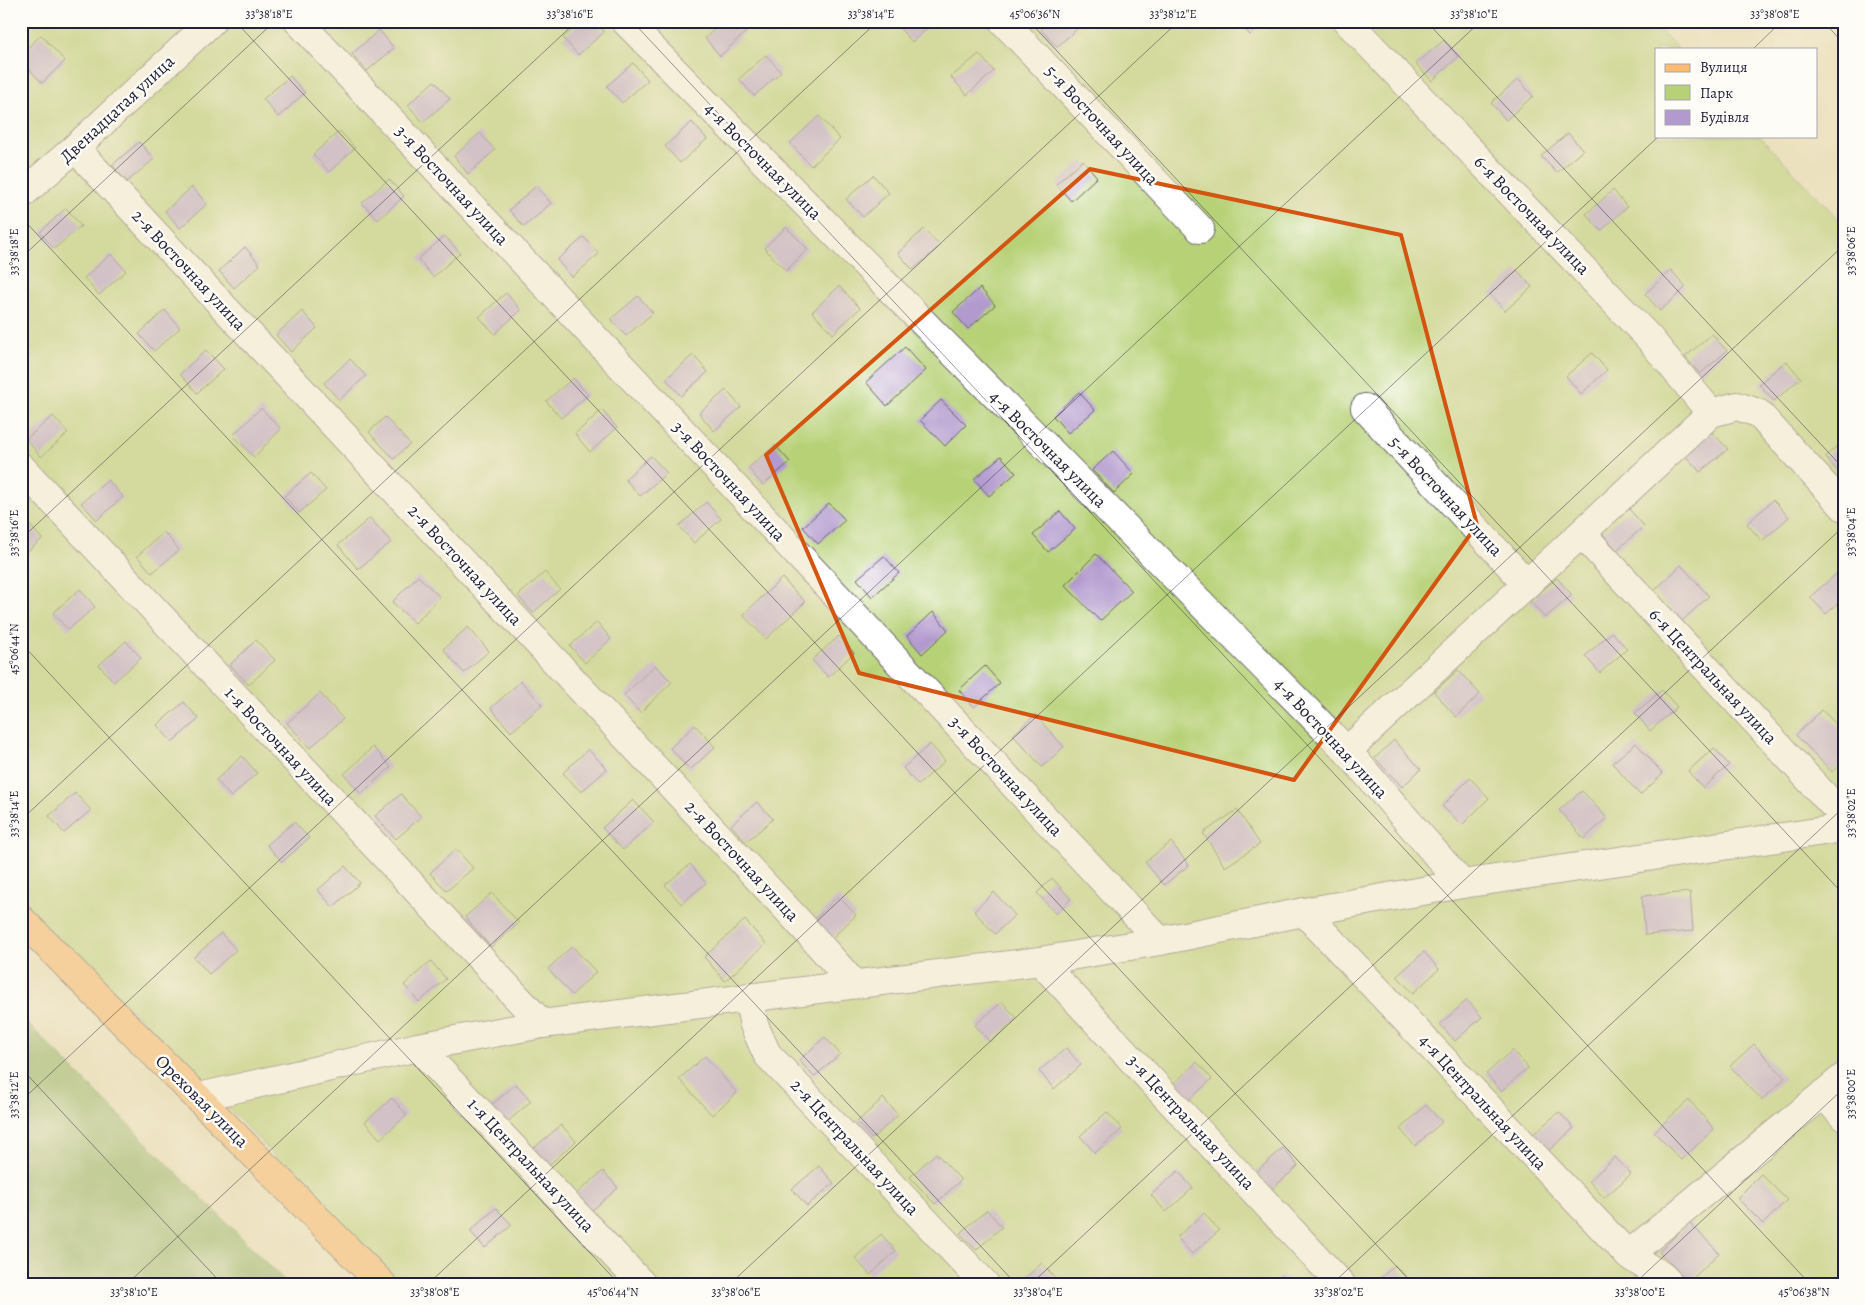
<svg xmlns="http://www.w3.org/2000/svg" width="1865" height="1305" font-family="Alegreya,serif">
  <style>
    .green { fill: #b7d177; stroke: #6c7a59 }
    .forest { fill: #91b368; stroke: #5a6a52 }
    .building { fill: #b29acf }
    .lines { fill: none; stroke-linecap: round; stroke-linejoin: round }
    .minor-casing { stroke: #696569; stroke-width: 30 }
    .major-casing { stroke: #696569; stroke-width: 30 }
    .minor { stroke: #fff; stroke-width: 28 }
    .major { stroke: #ffbb71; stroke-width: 28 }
    .marked { fill: none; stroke: #d45411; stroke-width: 4; stroke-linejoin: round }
    .ticks { fill: none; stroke: #22223b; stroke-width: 1; stroke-opacity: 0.45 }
    .labels { text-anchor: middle; stroke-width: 5; stroke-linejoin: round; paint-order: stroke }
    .street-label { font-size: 18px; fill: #22223b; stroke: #fdfcf7 }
    .neatline { fill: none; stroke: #22223b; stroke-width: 2 }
    .ticks-label { font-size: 12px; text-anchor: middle; fill: #22223b }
  </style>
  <rect width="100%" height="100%" fill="#fdfcf7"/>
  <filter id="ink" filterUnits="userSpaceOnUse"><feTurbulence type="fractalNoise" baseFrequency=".02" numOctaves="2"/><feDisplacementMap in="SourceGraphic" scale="10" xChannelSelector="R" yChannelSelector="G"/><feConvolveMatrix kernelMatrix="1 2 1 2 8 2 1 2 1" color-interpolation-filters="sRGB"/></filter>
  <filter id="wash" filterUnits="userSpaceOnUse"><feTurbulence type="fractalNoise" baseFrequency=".0096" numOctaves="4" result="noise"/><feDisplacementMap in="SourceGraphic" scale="20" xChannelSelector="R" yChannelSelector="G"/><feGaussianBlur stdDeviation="1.12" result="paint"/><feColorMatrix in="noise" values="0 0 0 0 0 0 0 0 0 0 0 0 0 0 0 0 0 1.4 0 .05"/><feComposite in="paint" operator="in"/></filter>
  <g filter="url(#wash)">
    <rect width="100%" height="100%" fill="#ece1bf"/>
    <path class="green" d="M21 21H1652L1678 49H1656V136H1760L1844 225V1284H398L159 1036 21 903Z"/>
    <path class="forest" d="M21 1017 288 1284H21Z"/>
    <g id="blocks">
      <g class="building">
        <path d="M582 21H596L604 32 578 55 563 38Z"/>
        <path d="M724 21H737L746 32 720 56 705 38Z"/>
        <path d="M901 21H935L912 42 897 25Z"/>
        <path d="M1051 21H1081L1083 23 1057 47 1041 30Z"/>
        <path d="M1238 21H1266L1250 35Z"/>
        <path d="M379 30 394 48 367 71 352 54Z"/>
        <path d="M41 35 65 61 42 83 21 60V54Z"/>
        <path d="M1444 40 1458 57 1432 81 1416 64Z"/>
        <path d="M979 54 994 71 967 95 951 77Z"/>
        <path d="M766 55 781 72 754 96 739 79Z"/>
        <path d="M633 63 648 80 622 103 607 86Z"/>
        <path d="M290 76 305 93 278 117 263 99Z"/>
        <path d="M1518 79 1533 96 1506 120 1491 103Z"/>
        <path d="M434 81 450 99 423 122 408 105Z"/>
        <path d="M819 116 840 139 811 166 790 143Z"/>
        <path d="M692 122 707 139 680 163 665 146Z"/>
        <path d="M340 131 355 148 329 172 313 154Z"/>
        <path d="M480 133 495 150 468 174 454 156Z"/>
        <path d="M1568 133 1583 150 1557 173 1541 156Z"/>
        <path d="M139 142 154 159 127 182 112 165Z"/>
        <path d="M1083 160 1097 177 1071 201 1056 184Z"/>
        <path d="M873 175 889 193 863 217 846 199Z"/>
        <path d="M389 179 404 196 378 220 362 203Z"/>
        <path d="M536 186 551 203 524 227 509 210Z"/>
        <path d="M192 187 207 204 180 228 165 211Z"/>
        <path d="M1613 190 1627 207 1601 231 1586 214Z"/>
        <path d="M66 208 81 226 54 249 40 232Z"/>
        <path d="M786 227 808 249 786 271 764 248Z"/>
        <path d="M924 229 940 246 913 270 898 253Z"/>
        <path d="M445 236 460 253 433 277 418 259Z"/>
        <path d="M584 237 599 254 572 277 557 260Z"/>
        <path d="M245 247 260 265 234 288 219 271Z"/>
        <path d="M111 254 126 271 99 295 84 278Z"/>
        <path d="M1517 270 1532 287 1505 311 1490 294Z"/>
        <path d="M1671 270 1686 287 1660 311 1645 294Z"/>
        <path d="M839 286 860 308 833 334 812 312Z"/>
        <path d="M980 288 995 305 968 329 953 312Z"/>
        <path d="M506 293 521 310 495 334 479 317Z"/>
        <path d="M638 296 653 313 626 336 611 319Z"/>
        <path d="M165 310 180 328 154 351 139 334Z"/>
        <path d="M302 311 317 328 291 352 276 335Z"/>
        <path d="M1712 334 1727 351 1700 374 1685 357Z"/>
        <path d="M905 347 926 370 887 406 866 382Z"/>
        <path d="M206 350 224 369 197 393 180 374Z"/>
        <path d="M1592 353 1607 370 1581 394 1566 376Z"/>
        <path d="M693 355 708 372 681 396 666 379Z"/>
        <path d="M350 359 366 376 339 400 324 383Z"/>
        <path d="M1786 361 1801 378 1774 401 1759 384Z"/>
        <path d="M573 378 588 395 561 418 546 401Z"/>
        <path d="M726 390 741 407 714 431 699 413Z"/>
        <path d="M1079 392 1095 410 1068 433 1053 416Z"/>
        <path d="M941 400 966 425 945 446 920 420Z"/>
        <path d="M261 408 281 429 254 457 233 435Z"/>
        <path d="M602 410 617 428 590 452 575 434Z"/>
        <path d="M53 416 68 433 41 457 26 439Z"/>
        <path d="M385 417 410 444 394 459 369 432Z"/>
        <path d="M1712 432 1728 449 1700 472 1685 455Z"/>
        <path d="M1844 440V471L1840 474 1825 457Z"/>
        <path d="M775 445 790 462 763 485 748 468Z"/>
        <path d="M1113 451 1134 474 1114 493 1092 470Z"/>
        <path d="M651 456 667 473 640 496 625 479Z"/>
        <path d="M1001 456 1016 473 989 496 974 479Z"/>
        <path d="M311 473 326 490 299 513 284 496Z"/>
        <path d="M108 480 123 497 97 520 81 503Z"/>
        <path d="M1773 500 1789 517 1762 541 1747 524Z"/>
        <path d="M706 502 721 519 694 543 679 526Z"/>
        <path d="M829 503 845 520 818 544 803 527Z"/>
        <path d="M1629 509 1644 526 1617 550 1602 533Z"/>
        <path d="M1060 511 1075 529 1048 552 1033 535Z"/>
        <path d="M370 518 391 542 358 569 338 545Z"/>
        <path d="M27 522 42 539 21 557V527Z"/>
        <path d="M164 532 179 550 152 573 137 556Z"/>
        <path d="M1096 554 1132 591 1100 621 1065 585Z"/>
        <path d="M884 556 899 573 872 597 857 579Z"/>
        <path d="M1681 565 1709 596 1682 621 1654 591Z"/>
        <path d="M545 572 560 589 533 613 518 596Z"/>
        <path d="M1837 573 1844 581V598L1826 614 1810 597Z"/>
        <path d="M418 576 440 597 415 623 392 602Z"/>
        <path d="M782 578 805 602 766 639 743 615Z"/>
        <path d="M1557 578 1572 595 1545 618 1530 601Z"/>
        <path d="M80 589 95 607 68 630 53 613Z"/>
        <path d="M933 612 948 630 922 654 907 636Z"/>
        <path d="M597 622 611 639 585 663 570 646Z"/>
        <path d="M468 627 489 651 464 673 443 649Z"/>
        <path d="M1612 632 1627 649 1600 673 1585 656Z"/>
        <path d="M839 636 854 653 828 677 812 660Z"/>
        <path d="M256 640 275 660 249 685 230 665Z"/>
        <path d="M126 641 141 658 114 682 99 665Z"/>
        <path d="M655 665 672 682 640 713 624 695Z"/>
        <path d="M985 666 1000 683 974 707 959 690Z"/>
        <path d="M1458 670 1480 694 1456 717 1434 692Z"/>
        <path d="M521 681 542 705 511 732 491 708Z"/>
        <path d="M1662 690 1677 707 1650 731 1635 713Z"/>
        <path d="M320 693 343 719 310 748 287 723Z"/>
        <path d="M184 702 199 719 172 742 157 725Z"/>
        <path d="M1822 710 1844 732V760L1832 772 1796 735Z"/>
        <path d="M1035 715 1064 747 1042 767 1013 735Z"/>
        <path d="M695 725 715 747 690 770 670 748Z"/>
        <path d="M1394 740 1421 769 1402 787 1375 758Z"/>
        <path d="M1636 743 1663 774 1640 795 1612 763Z"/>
        <path d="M930 744 945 761 918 785 903 768Z"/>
        <path d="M373 747 391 767 361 794 344 774Z"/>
        <path d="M1714 748 1729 765 1703 788 1688 771Z"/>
        <path d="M588 749 607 769 581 792 563 773Z"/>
        <path d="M242 756 257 773 231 797 216 780Z"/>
        <path d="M1470 778 1489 798 1462 825 1442 806Z"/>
        <path d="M1582 791 1607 818 1584 839 1559 810Z"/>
        <path d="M75 793 91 810 64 833 49 816Z"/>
        <path d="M401 794 421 817 396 839 375 816Z"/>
        <path d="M633 800 654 822 623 850 602 828Z"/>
        <path d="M757 802 773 819 746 842 731 825Z"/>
        <path d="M1237 810 1260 844 1225 867 1203 833Z"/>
        <path d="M294 822 309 838 282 862 267 845Z"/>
        <path d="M1171 842 1189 865 1164 885 1145 862Z"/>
        <path d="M456 849 473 868 447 891 430 873Z"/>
        <path d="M690 864 706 883 681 904 665 885Z"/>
        <path d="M345 866 360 883 333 907 318 890Z"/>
        <path d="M1052 878 1071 899 1056 914 1037 893Z"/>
        <path d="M994 892 1015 915 995 934 974 911Z"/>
        <path d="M1690 892 1693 931 1645 935 1642 896Z"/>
        <path d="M492 893 519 923 491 947 465 917Z"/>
        <path d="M838 896 856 915 832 938 814 920Z"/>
        <path d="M745 920 766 944 725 981 704 957Z"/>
        <path d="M221 933 236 950 209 974 194 957Z"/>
        <path d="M572 946 596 972 572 995 548 969Z"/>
        <path d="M1424 952 1439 969 1413 993 1397 976Z"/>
        <path d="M431 961 446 979 419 1002 404 985Z"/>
        <path d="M1467 1000 1482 1017 1455 1041 1440 1024Z"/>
        <path d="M1002 1002 1017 1018 990 1042 975 1025Z"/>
        <path d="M825 1037 840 1054 814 1077 799 1060Z"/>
        <path d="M1754 1044 1785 1078 1762 1100 1730 1066Z"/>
        <path d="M1066 1048 1081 1065 1054 1089 1039 1071Z"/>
        <path d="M1512 1050 1528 1068 1501 1091 1486 1074Z"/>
        <path d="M705 1056 737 1093 712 1115 679 1079Z"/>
        <path d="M1197 1062 1212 1079 1186 1103 1171 1086Z"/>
        <path d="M516 1084 531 1101 504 1125 489 1107Z"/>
        <path d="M392 1098 407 1115 380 1139 365 1122Z"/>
        <path d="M883 1098 898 1115 872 1139 857 1122Z"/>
        <path d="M1689 1100 1714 1129 1681 1160 1654 1132Z"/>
        <path d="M1426 1105 1442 1122 1415 1146 1400 1129Z"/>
        <path d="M1107 1112 1122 1129 1095 1153 1080 1136Z"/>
        <path d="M1559 1112 1574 1128 1547 1152 1532 1135Z"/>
        <path d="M561 1125 576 1141 549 1165 534 1148Z"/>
        <path d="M1283 1148 1298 1166 1272 1189 1256 1172Z"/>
        <path d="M936 1153 961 1180 935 1204 910 1177Z"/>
        <path d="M1615 1157 1631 1174 1604 1198 1589 1181Z"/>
        <path d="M819 1166 834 1183 807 1206 792 1189Z"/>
        <path d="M603 1171 618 1188 591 1211 576 1194Z"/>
        <path d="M1178 1171 1193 1188 1166 1212 1151 1195Z"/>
        <path d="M1761 1174 1787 1200 1763 1224 1737 1198Z"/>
        <path d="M496 1208 512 1225 485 1248 470 1231Z"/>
        <path d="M987 1210 1002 1227 976 1250 960 1233Z"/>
        <path d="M1204 1213 1219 1231 1192 1254 1177 1237Z"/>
        <path d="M1689 1222 1719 1253 1689 1282 1659 1252Z"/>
        <path d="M881 1234 896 1251 870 1275 855 1258Z"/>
        <path d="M1042 1263 1057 1280 1053 1284H1018Z"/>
        <path d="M1395 1265 1411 1282 1409 1284H1374Z"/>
        <path d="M1282 1275 1290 1284H1272Z"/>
        <path d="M543 1278 549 1284H537Z"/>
      </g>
    </g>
  </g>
  <g filter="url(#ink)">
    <use href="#blocks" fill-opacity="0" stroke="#696569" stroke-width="1"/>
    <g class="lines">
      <g class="minor-casing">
        <g id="minor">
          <path d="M298 21 1160 941"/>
          <path d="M625 21 1347 751 1462 884"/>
          <path d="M1003 21 1200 229"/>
          <path d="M1347 21 1649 338 1711 413"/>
          <path d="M75 148 798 921 854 984"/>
          <path d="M21 195 75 148 212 21"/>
          <path d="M1365 408 1527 584"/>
          <path d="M21 467 542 1024"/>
          <path d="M1582 534 1844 817"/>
          <path d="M1347 751 1711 413 1737 406 1758 413 1844 507"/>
          <path d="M1304 912 1628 1255 1662 1276 1670 1284"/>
          <path d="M1040 961 1341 1284"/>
          <path d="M748 997 754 1025 767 1054 985 1284"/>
          <path d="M418 1047 642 1284"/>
          <path d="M1823 1094 1844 1117"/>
          <path d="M199 1097 418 1047 542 1024 1040 961 1160 941 1304 912 1462 884 1844 828"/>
          <path d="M1628 1255 1844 1077"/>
        </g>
      </g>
      <g class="major-casing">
        <path id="major" d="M21 919 382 1284"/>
      </g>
      <use href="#minor" class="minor"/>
      <use href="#major" class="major"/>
    </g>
  </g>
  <path d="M0 0H1865V1305H0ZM1090 169 1401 235 1477 525 1294 780 859 673 766 455Z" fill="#ece1bf" fill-opacity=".55" fill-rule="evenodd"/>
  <path class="marked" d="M1090 169 1401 235 1477 525 1294 780 859 673 766 455Z"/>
  <path class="ticks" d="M235 21 1413 1284M632 21 1810 1284M1029 21 1844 895M1426 21 1844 469M1823 21 1844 44M1753 49 1782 21M21 217 1016 1284M21 258 275 21M21 539 577 21M21 643 619 1284M21 820 878 21M21 1068 222 1284M21 1101 1179 21M127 1284 1481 21M428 1284 1659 136M730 1284 1844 245M1031 1284 1844 526M1332 1284 1844 807M1634 1284 1844 1088"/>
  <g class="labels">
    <g class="street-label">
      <text transform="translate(117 109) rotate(-43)" y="6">Двенадцатая улица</text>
      <text transform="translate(1102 125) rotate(47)" y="6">5-я Восточная улица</text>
      <text transform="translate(763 161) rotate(45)" y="6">4-я Восточная улица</text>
      <text transform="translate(452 185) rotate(47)" y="6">3-я Восточная улица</text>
      <text transform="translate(1532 215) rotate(46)" y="6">6-я Восточная улица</text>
      <text transform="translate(189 270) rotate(47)" y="6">2-я Восточная улица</text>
      <text transform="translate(1048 449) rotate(45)" y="6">4-я Восточная улица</text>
      <text transform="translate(729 481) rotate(47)" y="6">3-я Восточная улица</text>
      <text transform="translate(1446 496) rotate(47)" y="6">5-я Восточная улица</text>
      <text transform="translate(465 565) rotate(47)" y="6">2-я Восточная улица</text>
      <text transform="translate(1713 676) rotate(47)" y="6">6-я Центральная улица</text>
      <text transform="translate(1331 738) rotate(47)" y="6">4-я Восточная улица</text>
      <text transform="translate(281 746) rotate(47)" y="6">1-я Восточная улица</text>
      <text transform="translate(1006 776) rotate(47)" y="6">3-я Восточная улица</text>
      <text transform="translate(742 861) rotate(47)" y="6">2-я Восточная улица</text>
      <text transform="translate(202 1101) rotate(45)" y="6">Ореховая улица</text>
      <text transform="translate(1483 1102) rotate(47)" y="6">4-я Центральная улица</text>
      <text transform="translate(1191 1122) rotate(47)" y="6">3-я Центральная улица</text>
      <text transform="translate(855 1147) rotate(47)" y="6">2-я Центральная улица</text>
      <text transform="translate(531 1165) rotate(47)" y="6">1-я Центральная улица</text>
    </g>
  </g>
  <rect width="1865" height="1305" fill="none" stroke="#fdfcf7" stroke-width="55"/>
  <rect x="1655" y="48" width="162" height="90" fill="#fdfcf7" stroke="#a5a5ac"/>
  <rect x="1665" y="64" width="25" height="8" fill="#ffbb71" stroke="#a5a5ac"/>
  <text x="1700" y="72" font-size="15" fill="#22223b">Вулиця</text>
  <rect x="1665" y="85" width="25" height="15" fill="#b7d177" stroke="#a5a5ac"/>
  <text x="1700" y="98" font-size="15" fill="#22223b">Парк</text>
  <rect x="1665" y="110" width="25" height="15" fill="#b29acf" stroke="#a5a5ac"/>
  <text x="1700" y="122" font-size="15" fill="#22223b">Будівля</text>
  <rect x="28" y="28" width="1810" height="1250" class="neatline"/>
  <g class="ticks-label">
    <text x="269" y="18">33°38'18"E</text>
    <text x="570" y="18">33°38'16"E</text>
    <text x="871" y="18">33°38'14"E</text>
    <text x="1035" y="18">45°06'36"N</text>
    <text x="1173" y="18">33°38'12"E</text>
    <text x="1474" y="18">33°38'10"E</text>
    <text x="1775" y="18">33°38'08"E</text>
    <text transform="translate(1851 251) rotate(-90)" y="4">33°38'06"E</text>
    <text transform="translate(14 252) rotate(-90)" y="4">33°38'18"E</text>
    <text transform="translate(1851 532) rotate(-90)" y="4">33°38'04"E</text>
    <text transform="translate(14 533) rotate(-90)" y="4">33°38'16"E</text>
    <text transform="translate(14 649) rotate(-90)" y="4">45°06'44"N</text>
    <text transform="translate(1851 813) rotate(-90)" y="4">33°38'02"E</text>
    <text transform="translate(14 814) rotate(-90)" y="4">33°38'14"E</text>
    <text transform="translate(1851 1094) rotate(-90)" y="4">33°38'00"E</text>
    <text transform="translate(14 1095) rotate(-90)" y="4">33°38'12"E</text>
    <text x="134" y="1296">33°38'10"E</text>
    <text x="435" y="1296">33°38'08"E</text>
    <text x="613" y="1296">45°06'44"N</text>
    <text x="736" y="1296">33°38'06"E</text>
    <text x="1038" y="1296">33°38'04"E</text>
    <text x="1339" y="1296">33°38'02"E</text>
    <text x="1640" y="1296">33°38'00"E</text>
    <text x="1804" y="1296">45°06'38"N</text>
  </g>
</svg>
